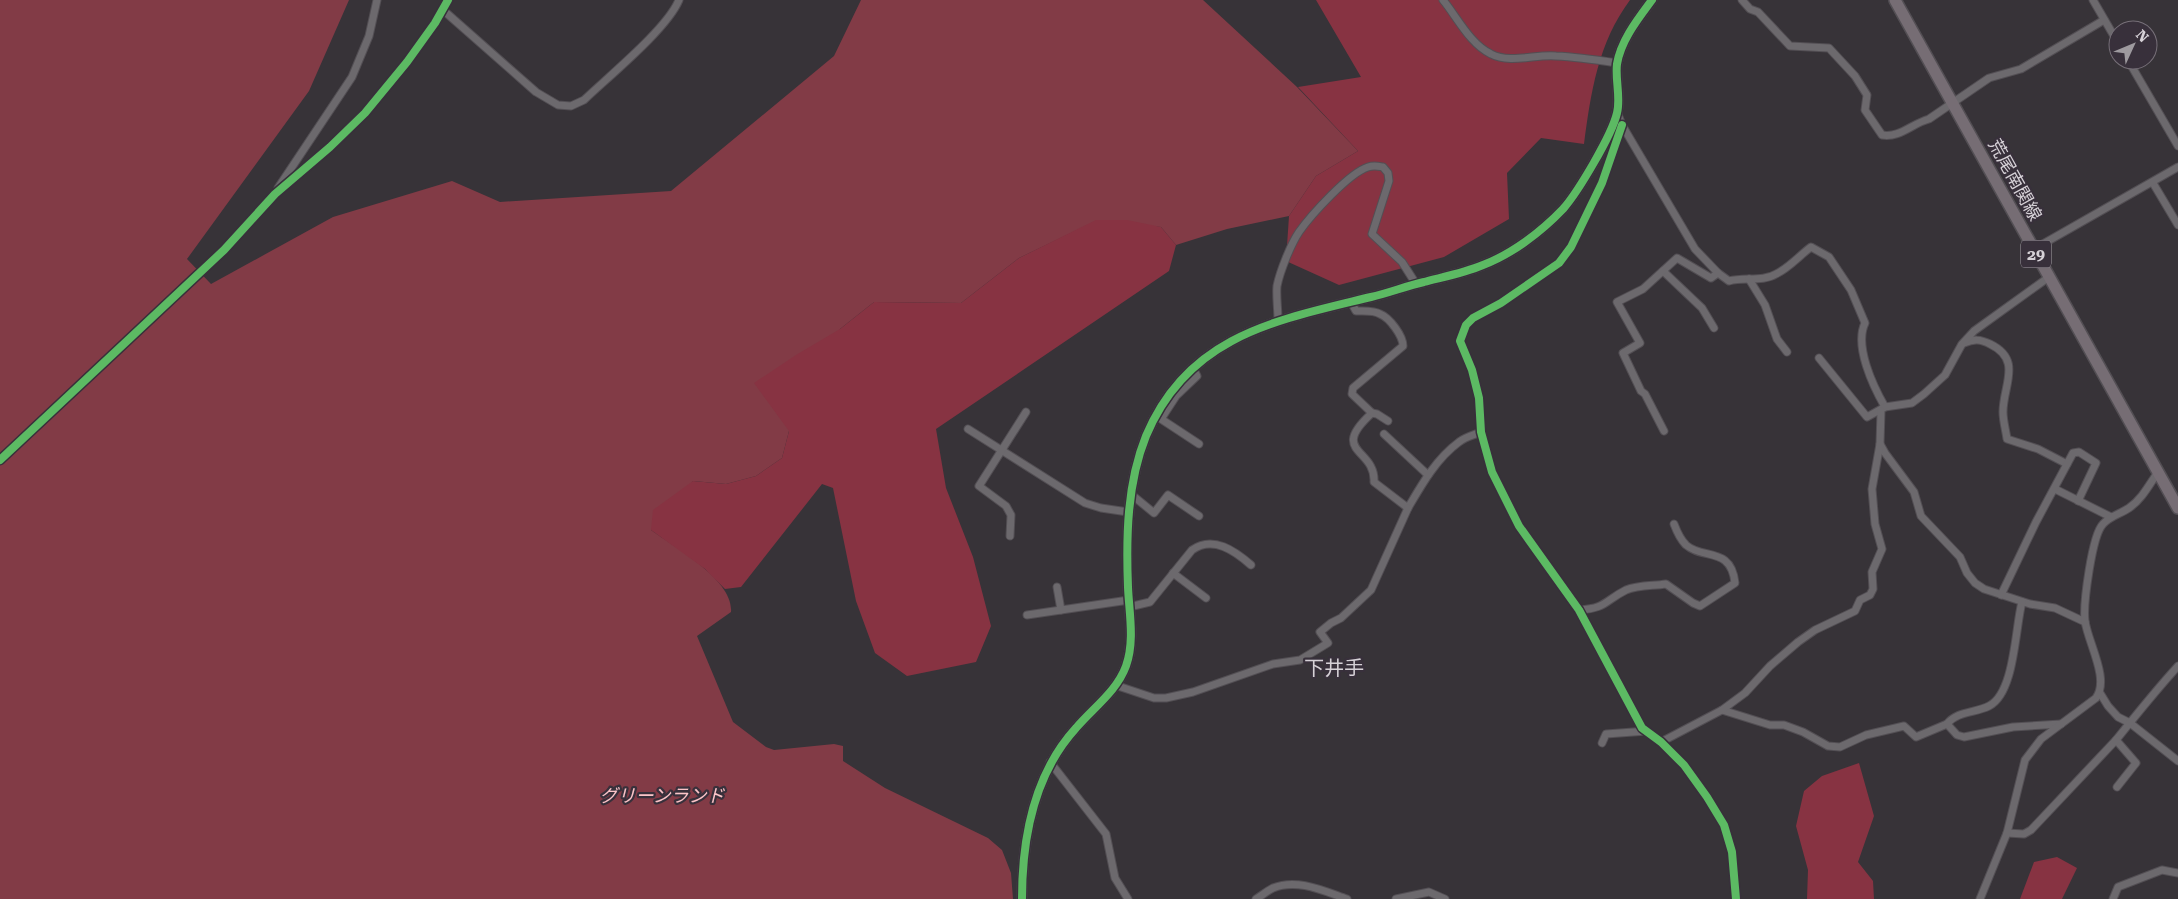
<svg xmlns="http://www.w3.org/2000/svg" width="2178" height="899" font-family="'Roboto Serif','Noto Sans JP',serif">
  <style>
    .green { fill: #823b46 }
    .forest { fill: #873342 }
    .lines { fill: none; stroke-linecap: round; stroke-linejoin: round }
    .minor-casing { stroke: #534f54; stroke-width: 9 }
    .tertiary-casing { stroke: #534f54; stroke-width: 11 }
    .primary-casing { stroke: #534f54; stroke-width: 14 }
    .minor { stroke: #6c696d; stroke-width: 7 }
    .tertiary { stroke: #6c696d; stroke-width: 9 }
    .primary { stroke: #766d74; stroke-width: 11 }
    .cycleway-casing { stroke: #38303b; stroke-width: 11 }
    .cycleway { stroke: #5cba63; stroke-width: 8 }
    .labels { text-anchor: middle; stroke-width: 4.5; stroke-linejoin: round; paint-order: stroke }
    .shield { fill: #38303b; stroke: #a7a1a8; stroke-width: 1 }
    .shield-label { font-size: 16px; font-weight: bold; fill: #d6d1d7 }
    .street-label { font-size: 18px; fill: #d6d1d7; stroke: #38303b }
    .park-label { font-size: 18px; font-style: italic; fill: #fcc4c8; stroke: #38303b }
    .quarter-label { font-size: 20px; fill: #d6d1d7; stroke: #38303b }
  </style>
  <rect width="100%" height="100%" fill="#373338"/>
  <path class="green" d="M0 0H349L309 91 187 259 211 284 333 217 452 181 500 202 671 191 834 56 861 0H1203L1297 87 1358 151 1316 176 1289 216 1227 229 1176 245 1161 227 1096 221 1019 258 961 303 874 302 840 329 789 431 782 458 756 476 726 484 693 481 651 530C674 547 734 580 731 612L697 636 733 722 766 747 774 750 834 744 843 746V761L885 788 988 838 1002 850 1011 873 1013 899H0Z"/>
  <g class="forest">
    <path d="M1316 0H1630C1598 43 1591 92 1584 144L1541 138 1507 173 1509 219 1444 257 1339 285 1286 261 1289 216 1316 176 1358 151 1298 87 1361 77Z"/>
    <path d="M1096 220H1127L1161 227 1176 245 1169 271 936 429 946 488 973 557 991 626 976 662 907 676 875 653 856 601 833 488 822 484 741 587 725 589 705 569 651 530 653 510 693 481 726 484 756 476 782 458 789 431 754 383 796 355 840 329 874 302 961 303 1019 258Z"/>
    <path d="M1859 763 1874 816 1858 862 1873 881 1874 899H1807L1808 870 1796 826 1804 791 1822 776Z"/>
    <path d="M2057 857 2077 868 2062 899H2020L2034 862Z"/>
  </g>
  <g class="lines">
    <g class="minor-casing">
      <g id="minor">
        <path d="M1443 0C1457 17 1470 44 1491 54 1510 64 1536 54 1556 56 1576 57 1597 60 1617 63"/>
        <path d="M1742 0 1750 9 1758 12 1790 46 1829 48 1855 76 1867 95 1865 110 1882 135C1900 138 1911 124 1929 119L1989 78 2021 69 2104 20"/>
        <path d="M2093 0 2118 43"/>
        <path d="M443 10 536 92 558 105 571 106 584 100C609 76 667 29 679 0"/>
        <path d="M2128 60 2178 146"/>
        <path d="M1617 112 1622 125 1695 249 1718 273 1729 281C1744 277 1763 282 1776 274 1789 268 1800 255 1811 247L1829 257 1851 290 1865 323C1854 346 1873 386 1885 407"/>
        <path d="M1622 125 1602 183 1571 247 1559 263 1501 303 1473 318 1466 325 1460 341 1472 370 1479 398 1481 432 1492 472 1519 526 1579 610 1642 728 1661 742 1684 765 1707 797 1724 825 1732 852 1736 899"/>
        <path d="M2153 183 2178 225"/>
        <path d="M278 188 352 77 369 36 377 0"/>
        <path d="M2034 249 2178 167"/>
        <path d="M1663 271 1702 308 1714 328"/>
        <path d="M1749 279 1765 305 1777 339 1787 352"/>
        <path d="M1351 302 1356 311C1363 311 1374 310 1380 314 1390 318 1403 336 1403 346L1353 388 1352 394 1372 413C1328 453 1376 448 1374 482L1408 508C1422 484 1436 459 1459 442 1465 437 1474 435 1481 432"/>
        <path d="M1278 320C1278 309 1276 296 1277 286 1280 271 1291 244 1299 232 1311 215 1349 173 1368 167 1374 165 1377 166 1383 167L1388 173 1389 181 1372 234 1402 262 1416 284"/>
        <path d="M1964 343C1974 339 1980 339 1990 344 2023 360 2003 385 2003 412 2003 421 2006 431 2007 439L2038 449 2067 464"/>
        <path d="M1819 358 1867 417 1885 407 1912 403 1924 394 1945 375 1962 344 1974 331 2049 277"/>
        <path d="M1193 368 1197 376 1176 396 1161 419 1199 444"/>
        <path d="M1881 411 1880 444 1885 453 1914 492 1921 516 1960 557 1967 573 1975 583 1984 589 2030 604 2055 608 2085 622"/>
        <path d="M1372 413 1377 414 1388 421"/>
        <path d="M968 429 1085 503 1101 508 1128 512"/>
        <path d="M1664 431 1645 394 1641 391 1623 353 1640 343 1617 302 1643 289 1677 258 1711 278 1718 273"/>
        <path d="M1384 434 1428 475"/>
        <path d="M0 460 224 250 275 194 330 147 365 113 407 62 435 23 448 0"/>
        <path d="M2055 489 2111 517"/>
        <path d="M1132 495 1154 513 1168 495 1199 516"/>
        <path d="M1010 536 1011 515 1006 506 979 486 1026 412"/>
        <path d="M1173 573 1206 598"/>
        <path d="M1057 587 1061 610"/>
        <path d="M2001 595 2036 522 2073 453 2079 452 2096 463 2078 501"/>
        <path d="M1129 607 1150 602 1192 550C1213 535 1235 551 1251 565"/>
        <path d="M1579 610C1607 608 1604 601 1626 590 1638 585 1653 586 1666 584L1693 603 1700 606 1735 583C1731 546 1703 560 1686 545 1680 539 1677 532 1674 524"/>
        <path d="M1027 615 1129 600"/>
        <path d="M1115 685 1154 698H1166L1193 692 1273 664 1300 660 1328 643 1320 632 1331 623 1341 618 1371 590 1408 508"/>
        <path d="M2100 693 2108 706 2118 717 2130 723 2178 761"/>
        <path d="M1722 710 1770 725H1784L1803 732 1828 746 1840 747 1866 735 1904 726 1916 737 1947 724 1957 735 1964 737 2013 727 2061 724"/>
        <path d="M1947 724C1957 711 1975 713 1989 706 2015 693 2015 628 2022 602"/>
        <path d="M1661 742 1722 710 1745 693 1770 666 1798 642 1815 630 1855 611 1860 600 1870 595 1873 589 1872 572 1882 549 1875 524 1872 489 1880 444"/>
        <path d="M1602 743 1606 734 1647 731"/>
        <path d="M1050 762 1106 834 1115 878 1128 899"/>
        <path d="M2117 787 2136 763 2116 740C2136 715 2156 690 2178 666"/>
        <path d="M2007 833 2024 834 2031 830 2116 740"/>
        <path d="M1256 899C1261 896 1267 891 1273 888 1297 878 1324 891 1347 899"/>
        <path d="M1396 899 1429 892 1445 899"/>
        <path d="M1980 899 2007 833 2025 760 2041 739 2096 698C2110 679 2088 643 2085 621 2083 604 2092 535 2103 524 2110 516 2120 514 2129 508 2142 499 2149 485 2158 472"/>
        <path d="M2113 899 2118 887 2162 870 2178 873"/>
      </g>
    </g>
    <g class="tertiary-casing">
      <path id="tertiary" d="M1022 899C1022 838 1034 774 1076 728 1093 708 1117 691 1126 666 1135 641 1129 612 1128 587 1126 537 1127 483 1146 436 1188 335 1277 320 1371 297 1389 293 1406 286 1424 282 1443 277 1464 273 1483 265 1512 254 1541 232 1563 209 1578 192 1612 135 1617 113 1621 98 1615 80 1617 64 1621 40 1638 19 1652 0"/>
    </g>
    <g class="primary-casing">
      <path id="primary" d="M1895 0 2178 508"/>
    </g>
    <use href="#minor" class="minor"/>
    <use href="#tertiary" class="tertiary"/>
    <use href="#primary" class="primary"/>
    <g class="cycleway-casing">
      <g id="cycleway">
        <path d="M1622 125 1602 183 1571 247 1559 263 1501 303 1473 318 1466 325 1460 341 1472 370 1479 398 1481 432 1492 472 1519 526 1579 610 1642 728 1661 742 1684 765 1707 797 1724 825 1732 852 1736 899"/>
        <path d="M0 460 224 250 275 194 330 147 365 113 407 62 435 23 448 0"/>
        <path d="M1022 899C1022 838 1034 774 1076 728 1093 708 1117 691 1126 666 1135 641 1129 612 1128 587 1126 537 1127 483 1146 436 1188 335 1277 320 1371 297 1389 293 1406 286 1424 282 1443 277 1464 273 1483 265 1512 254 1541 232 1563 209 1578 192 1612 135 1617 113 1621 98 1615 80 1617 64 1621 40 1638 19 1652 0"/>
      </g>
    </g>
    <use href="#cycleway" class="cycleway"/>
  </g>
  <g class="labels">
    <rect class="shield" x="2021" y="240.5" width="30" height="27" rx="4"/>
    <g class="shield-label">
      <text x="2036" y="260">29</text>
    </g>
    <g class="street-label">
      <text transform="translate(2015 180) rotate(61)" y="6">荒尾南関線</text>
    </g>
    <g class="park-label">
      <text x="662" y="802">グリーンランド</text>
    </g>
    <g class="quarter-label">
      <text x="1334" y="675">下井手</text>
    </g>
  </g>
  <g transform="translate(2133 45) rotate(46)"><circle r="24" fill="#38303b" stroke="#777079"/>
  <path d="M0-4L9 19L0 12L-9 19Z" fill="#9e9a9f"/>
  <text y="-8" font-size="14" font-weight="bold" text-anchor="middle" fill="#d6d1d7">N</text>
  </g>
</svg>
